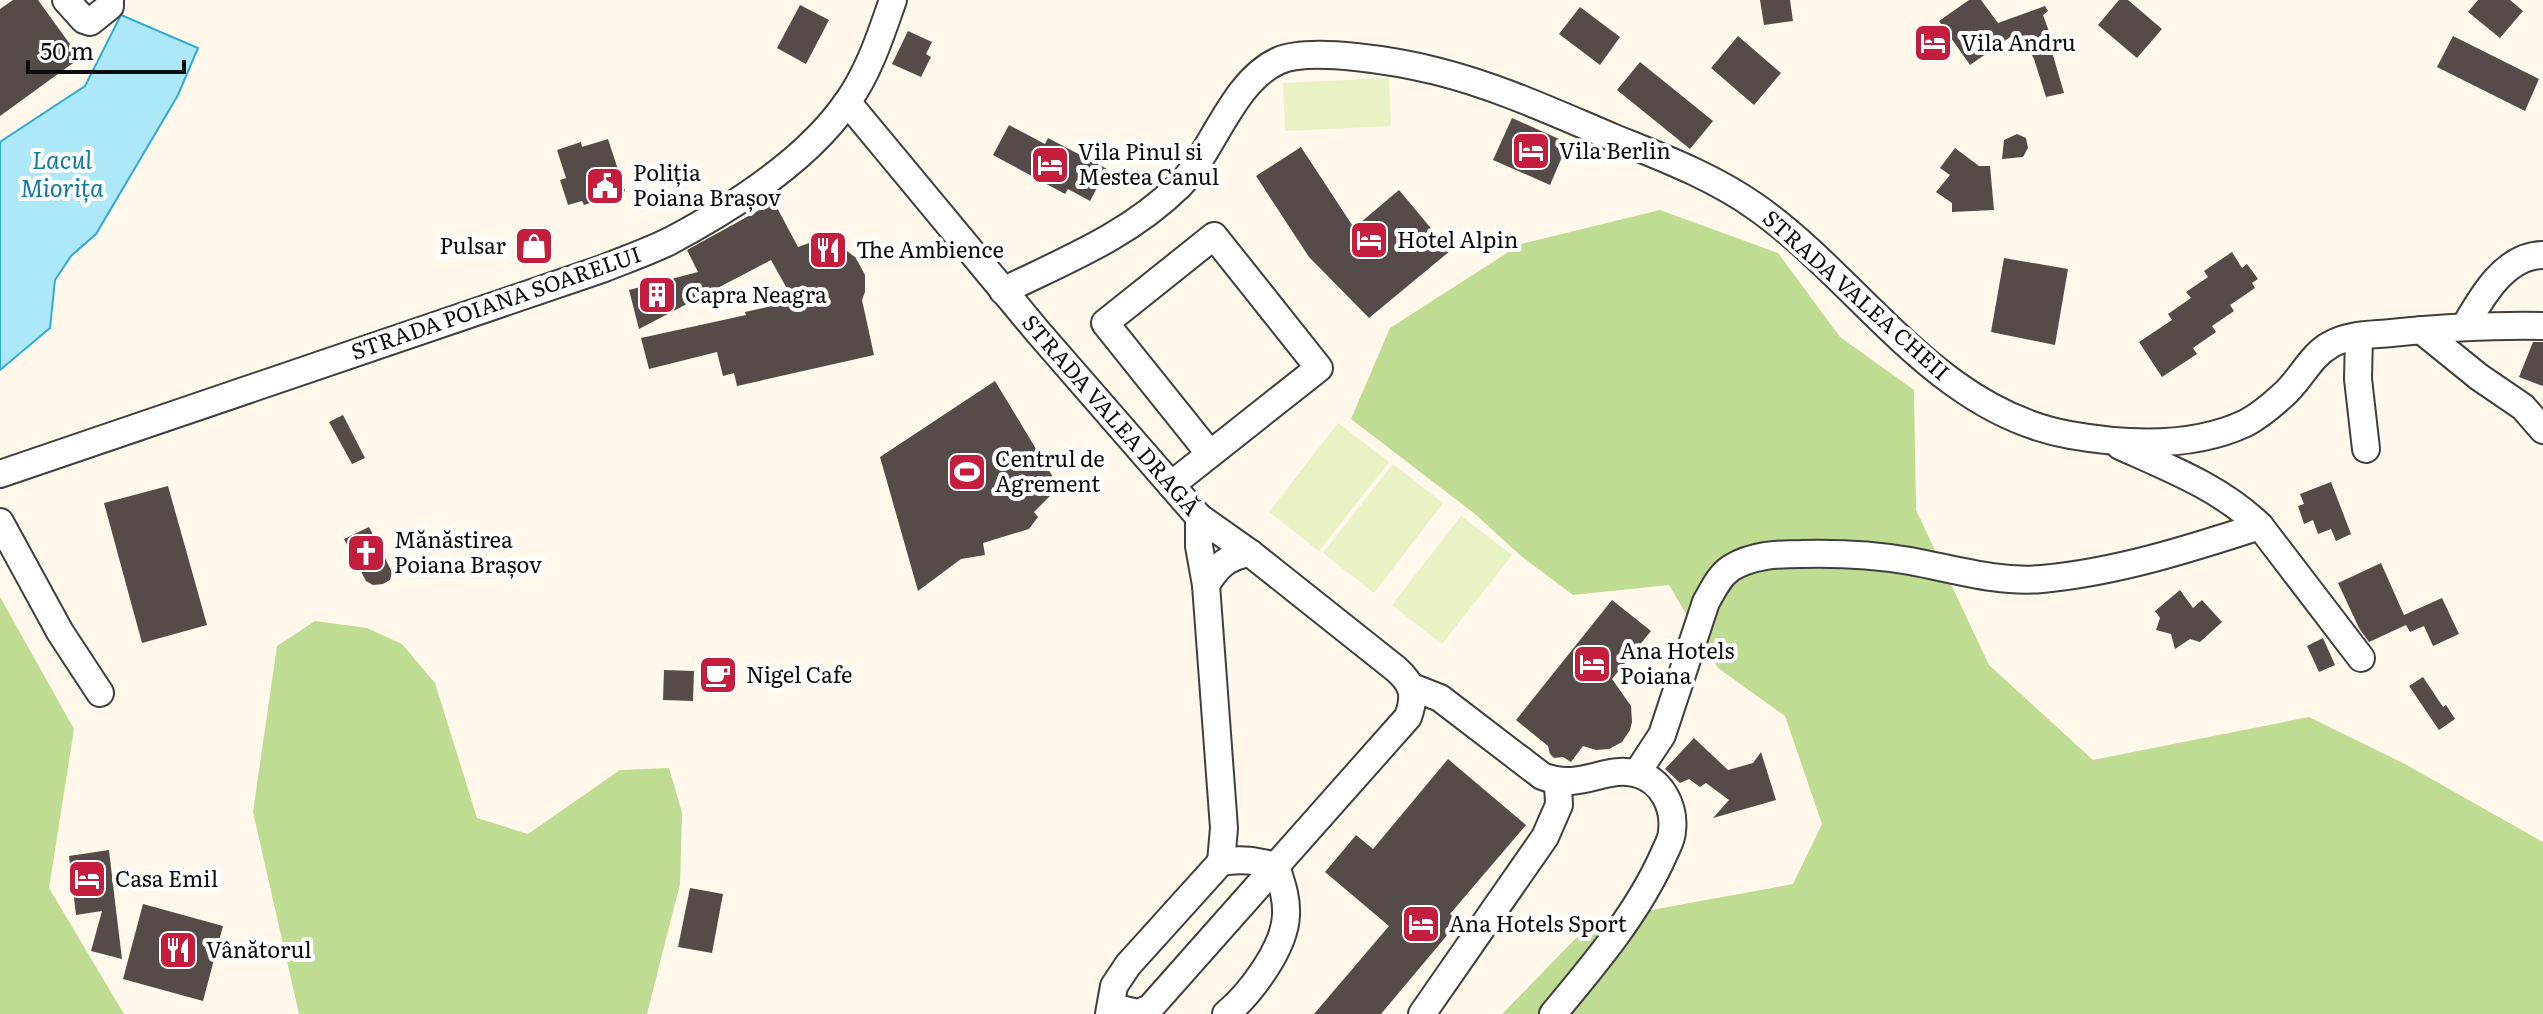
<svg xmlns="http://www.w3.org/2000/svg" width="2543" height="1014" font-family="Literata,serif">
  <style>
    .forest { fill: #bfdd92 }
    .pitch { fill: #e9f2c5 }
    .water { fill: #ade8f9; stroke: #30abd5; stroke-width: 2 }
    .building { fill: #554b48 }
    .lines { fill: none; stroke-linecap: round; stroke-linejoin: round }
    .minor-casing { stroke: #3f3f3f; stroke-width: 30 }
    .minor { stroke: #fff; stroke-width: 26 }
    .labels { text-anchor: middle; stroke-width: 8; stroke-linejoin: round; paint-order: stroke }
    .poi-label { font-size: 22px; fill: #0c0c0c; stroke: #fff; text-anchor: start }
    .street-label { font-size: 22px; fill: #0c0c0c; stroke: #fff }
    .water-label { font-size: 24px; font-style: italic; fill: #0f79a4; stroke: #fff }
  </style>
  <rect width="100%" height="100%" fill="#fff8eb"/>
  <g class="forest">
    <path d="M1660 210 1778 253 1840 337 1914 390 1916 510 1989 665 2093 760 2309 717 2405 764 2543 842V1014H1502L1580 934 1613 917 1793 884 1822 824 1785 716 1718 668 1669 585 1573 595 1521 556 1475 514 1351 419 1390 328 1521 244Z"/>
    <path d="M0 597 74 729 49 888 124 1014H0Z"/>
    <path d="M315 621 367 628 402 644 435 683 477 818 528 834 620 770 669 768 682 813 680 884 647 1014H299L253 812 277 646Z"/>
  </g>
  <g class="pitch">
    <path d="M1389 78 1391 126 1285 131 1283 83Z"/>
    <path d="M1338 423 1389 462 1319 551 1269 512Z"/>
    <path d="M1393 464 1443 503 1374 593 1323 553Z"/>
    <path d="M1461 516 1512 555 1442 644 1392 605Z"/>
  </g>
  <path class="water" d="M121 15 198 48 178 95 96 234 71 256 55 280 50 328 0 370V142L85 86Z"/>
  <g class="building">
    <path d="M13 0H38L80 58 0 116V9Z"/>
    <path d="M1760 0H1790L1793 21 1764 25Z"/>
    <path d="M1969 0H1981L1998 23 2045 6 2048 11 2043 15 2056 51 2052 52 2064 93 2046 97 2034 59 2019 31 1970 65 1939 21Z"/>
    <path d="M2119 0H2128L2162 29 2137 58 2098 25Z"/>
    <path d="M2478 0H2510L2523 11 2500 38 2468 12Z"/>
    <path d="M800 5 829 20 806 64 777 48Z"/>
    <path d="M1580 7 1620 37 1600 65 1559 34Z"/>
    <path d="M908 31 932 42 926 54 931 57 921 77 892 64Z"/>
    <path d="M1738 36 1781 73 1754 105 1711 68Z"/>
    <path d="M2453 36 2539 79 2525 111 2437 67Z"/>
    <path d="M1640 62 1713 121 1690 149 1617 90Z"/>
    <path d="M1512 118 1568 143 1550 185 1493 160Z"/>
    <path d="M1009 125 1045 144 1048 138 1107 169 1090 201 1068 189 1065 194 993 155Z"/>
    <path d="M2017 134 2026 138 2028 148 2023 157 2002 159 2004 140Z"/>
    <path d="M608 139 625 191 584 205 582 201 568 205 560 180 566 178 557 150 581 142 582 147Z"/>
    <path d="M1301 147 1354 228 1399 190 1450 251 1369 318 1309 257 1256 176Z"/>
    <path d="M1955 148 1979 166H1990L1994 210 1952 212V203L1936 192 1950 175 1940 168Z"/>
    <path d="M774 202 798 247 820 239 838 244 856 258 865 275V292L862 300 874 355 737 386 734 373 723 376 717 352 649 369 641 338 746 315 745 312 794 301 771 260 639 329 629 290 698 272 687 250Z"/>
    <path d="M2232 252 2242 268 2247 264 2258 279 2252 283 2255 288 2230 305 2234 311 2212 326 2216 332 2193 348 2197 354 2162 377 2139 342 2172 320 2168 314 2191 298 2186 292 2208 277 2204 271Z"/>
    <path d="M2004 258 2068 269 2055 345 1991 332Z"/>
    <path d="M2533 342H2543V386L2519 377Z"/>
    <path d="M995 381 1059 487 1034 512 1038 517 1029 529 983 543 985 555 961 559 918 591 880 457Z"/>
    <path d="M343 415 365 458 352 464 329 422Z"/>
    <path d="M2331 482 2351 534 2336 541 2331 529 2318 534 2313 520 2304 524 2298 506 2304 504 2300 494Z"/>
    <path d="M168 486 207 625 142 643 104 503Z"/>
    <path d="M369 527 392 572 390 580 383 584 373 585 366 581 344 539Z"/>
    <path d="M2381 563 2404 615 2442 598 2459 634 2433 646 2424 626 2410 632 2406 625 2369 642 2359 628 2338 583Z"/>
    <path d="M2180 590 2193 608 2202 600 2222 622 2200 642 2190 639 2175 649 2171 634 2156 630 2160 618 2155 611Z"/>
    <path d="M1612 600 1651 631 1612 679 1631 706 1632 722 1630 730 1622 742 1609 749 1596 750 1583 746 1571 762 1563 757 1554 758 1550 754 1548 746 1516 720Z"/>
    <path d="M2323 638 2335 665 2319 672 2307 646Z"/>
    <path d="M664 670 694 671 693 701 663 700Z"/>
    <path d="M2423 677 2443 707 2446 705 2455 719 2439 730 2409 686Z"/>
    <path d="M1694 738 1728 770 1753 763 1761 752 1776 800 1713 818 1729 800 1706 783 1700 787 1689 779 1680 783 1665 769Z"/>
    <path d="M1448 759 1526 825 1450 914 1459 921 1381 1014H1314L1389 926 1325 872 1356 835 1373 849Z"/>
    <path d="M109 850 116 910 122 959 91 951 102 911 76 915 69 856Z"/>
    <path d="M690 888 723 894 712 953 678 947Z"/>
    <path d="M143 904 223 926 203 1001 123 979Z"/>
  </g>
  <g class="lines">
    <g class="minor-casing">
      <g id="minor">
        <path d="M66 0 84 20 90 22 110 6V0"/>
        <path d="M848 103 1038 332 1199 517 1250 553 1396 669C1413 684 1416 695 1408 717L1150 1008 1138 1013 1111 1007"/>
        <path d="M1003 291C1066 260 1128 236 1179 186 1213 152 1232 82 1278 61 1311 46 1400 62 1436 71 1497 86 1555 113 1612 137 1661 157 1712 176 1756 207 1861 281 1935 411 2070 435 2126 445 2193 448 2246 423 2259 416 2271 406 2282 396 2300 381 2310 356 2330 345 2348 334 2372 335 2391 333 2442 328 2492 325 2543 326"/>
        <path d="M2465 326C2481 298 2505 255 2543 255"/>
        <path d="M2421 330 2479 377 2523 407 2543 430"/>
        <path d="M2359 336 2358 379 2366 449"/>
        <path d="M2120 446C2169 468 2221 488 2260 526L2361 658"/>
        <path d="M0 474 602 269C624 260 648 252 670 241 732 208 808 160 848 101 869 72 881 34 893 0"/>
        <path d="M1171 485 1319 368 1214 236 1105 323 1210 454"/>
        <path d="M1199 517V546L1206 585 1224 828 1221 862"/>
        <path d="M0 522 60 632 100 693"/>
        <path d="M1206 585C1218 565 1227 557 1250 553"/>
        <path d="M1412 687 1440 698 1542 776C1582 792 1605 764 1638 774 1662 781 1675 807 1672 831 1672 839 1667 847 1664 854 1638 913 1594 965 1553 1014"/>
        <path d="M1637 773 1662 735 1706 602C1713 590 1719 576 1731 568 1752 555 1777 554 1801 554 1837 553 1875 555 1910 561 1954 569 1998 583 2042 579 2117 572 2189 549 2260 526"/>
        <path d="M1221 862C1242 858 1256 861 1276 866"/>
        <path d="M1109 1014 1114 986 1128 965 1221 862"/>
        <path d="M1226 1014C1250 994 1285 948 1286 915 1287 897 1281 882 1276 866"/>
        <path d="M1422 1014 1545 837 1559 805 1558 782"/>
      </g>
    </g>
    <use href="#minor" class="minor"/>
  </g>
  <defs>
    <g id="hotel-square" transform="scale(2)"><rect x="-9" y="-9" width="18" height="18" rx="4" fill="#c41d3d" stroke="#fff"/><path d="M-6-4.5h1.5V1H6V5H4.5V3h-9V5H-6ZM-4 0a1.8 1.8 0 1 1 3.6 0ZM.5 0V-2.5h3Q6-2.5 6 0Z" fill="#fff"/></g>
    <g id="civic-square" transform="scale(2)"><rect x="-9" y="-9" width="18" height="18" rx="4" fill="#c41d3d" stroke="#fff"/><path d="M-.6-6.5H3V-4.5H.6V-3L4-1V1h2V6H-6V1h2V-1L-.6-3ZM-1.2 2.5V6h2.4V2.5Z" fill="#fff"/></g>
    <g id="shop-square" transform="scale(2)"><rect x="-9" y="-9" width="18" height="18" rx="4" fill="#c41d3d" stroke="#fff"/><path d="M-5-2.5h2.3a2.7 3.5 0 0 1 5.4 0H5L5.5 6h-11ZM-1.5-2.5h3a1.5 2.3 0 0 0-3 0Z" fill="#fff"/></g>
    <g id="restaurant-square" transform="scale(2)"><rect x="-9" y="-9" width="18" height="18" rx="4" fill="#c41d3d" stroke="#fff"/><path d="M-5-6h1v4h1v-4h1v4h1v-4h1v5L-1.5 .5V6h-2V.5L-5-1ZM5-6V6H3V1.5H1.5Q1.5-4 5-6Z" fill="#fff"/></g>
    <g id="building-square" transform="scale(2)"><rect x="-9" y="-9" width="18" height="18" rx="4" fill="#c41d3d" stroke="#fff"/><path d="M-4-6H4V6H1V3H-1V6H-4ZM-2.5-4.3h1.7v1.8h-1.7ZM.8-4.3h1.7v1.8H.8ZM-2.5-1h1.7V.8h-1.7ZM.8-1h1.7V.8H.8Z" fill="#fff"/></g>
    <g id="stadium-square" transform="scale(2)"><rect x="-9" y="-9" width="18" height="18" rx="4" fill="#c41d3d" stroke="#fff"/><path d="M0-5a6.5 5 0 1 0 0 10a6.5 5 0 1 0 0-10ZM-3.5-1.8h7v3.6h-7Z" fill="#fff"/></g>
    <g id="church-square" transform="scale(2)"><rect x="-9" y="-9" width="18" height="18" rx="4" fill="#c41d3d" stroke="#fff"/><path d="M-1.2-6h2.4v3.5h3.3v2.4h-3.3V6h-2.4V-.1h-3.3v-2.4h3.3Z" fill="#fff"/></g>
    <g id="cafe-square" transform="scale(2)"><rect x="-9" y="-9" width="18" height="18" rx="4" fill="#c41d3d" stroke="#fff"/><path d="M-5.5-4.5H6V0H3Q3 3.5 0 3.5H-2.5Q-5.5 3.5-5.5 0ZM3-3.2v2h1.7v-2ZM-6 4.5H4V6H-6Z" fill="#fff"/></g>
  </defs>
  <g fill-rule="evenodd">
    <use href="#hotel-square" x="1933" y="43"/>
    <use href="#hotel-square" x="1531" y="151"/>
    <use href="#hotel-square" x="1050" y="165"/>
    <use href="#civic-square" x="605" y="186"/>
    <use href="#hotel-square" x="1369" y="240"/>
    <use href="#shop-square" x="534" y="246"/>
    <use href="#restaurant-square" x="828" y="250"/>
    <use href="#building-square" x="657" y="295"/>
    <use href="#stadium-square" x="967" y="472"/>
    <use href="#church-square" x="366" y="553"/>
    <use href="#hotel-square" x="1592" y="664"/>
    <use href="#cafe-square" x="718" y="675"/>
    <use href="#hotel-square" x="87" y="879"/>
    <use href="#hotel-square" x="1421" y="924"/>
    <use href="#restaurant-square" x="178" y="950"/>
  </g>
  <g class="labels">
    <g class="poi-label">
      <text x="1961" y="51">Vila Andru</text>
      <text x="1559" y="159">Vila Berlin</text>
      <text x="1078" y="160">Vila Pinul si<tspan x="1078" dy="25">Mestea Canul</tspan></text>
      <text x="633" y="181">Poliția<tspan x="633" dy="25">Poiana Brașov</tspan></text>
      <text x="1397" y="248">Hotel Alpin</text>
      <text x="506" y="254" text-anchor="end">Pulsar</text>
      <text x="856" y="258">The Ambience</text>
      <text x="685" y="303">Capra Neagra</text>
      <text x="995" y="467">Centrul de<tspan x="995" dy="25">Agrement</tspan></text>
      <text x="394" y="548">Mănăstirea<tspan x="394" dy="25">Poiana Brașov</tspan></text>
      <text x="1620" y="659">Ana Hotels<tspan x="1620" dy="25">Poiana</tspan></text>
      <text x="746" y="683">Nigel Cafe</text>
      <text x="115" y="887">Casa Emil</text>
      <text x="1449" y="932">Ana Hotels Sport</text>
      <text x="206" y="958">Vânătorul</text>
    </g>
    <g class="street-label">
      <text transform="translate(1856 295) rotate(42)" y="8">STRADA VALEA CHEII</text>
      <text transform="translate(496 303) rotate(-19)" y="8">STRADA POIANA SOARELUI</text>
      <text transform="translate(1111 415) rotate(49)" y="8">STRADA VALEA DRAGĂ</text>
    </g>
    <g class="water-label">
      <text x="62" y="169">Lacul<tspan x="62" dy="28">Miorița</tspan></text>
    </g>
  </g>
  <path d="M28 60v12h156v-12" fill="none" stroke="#0c0c0c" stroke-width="4"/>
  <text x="40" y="60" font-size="24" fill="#0c0c0c" stroke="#ffffff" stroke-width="6" paint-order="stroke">50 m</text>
</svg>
